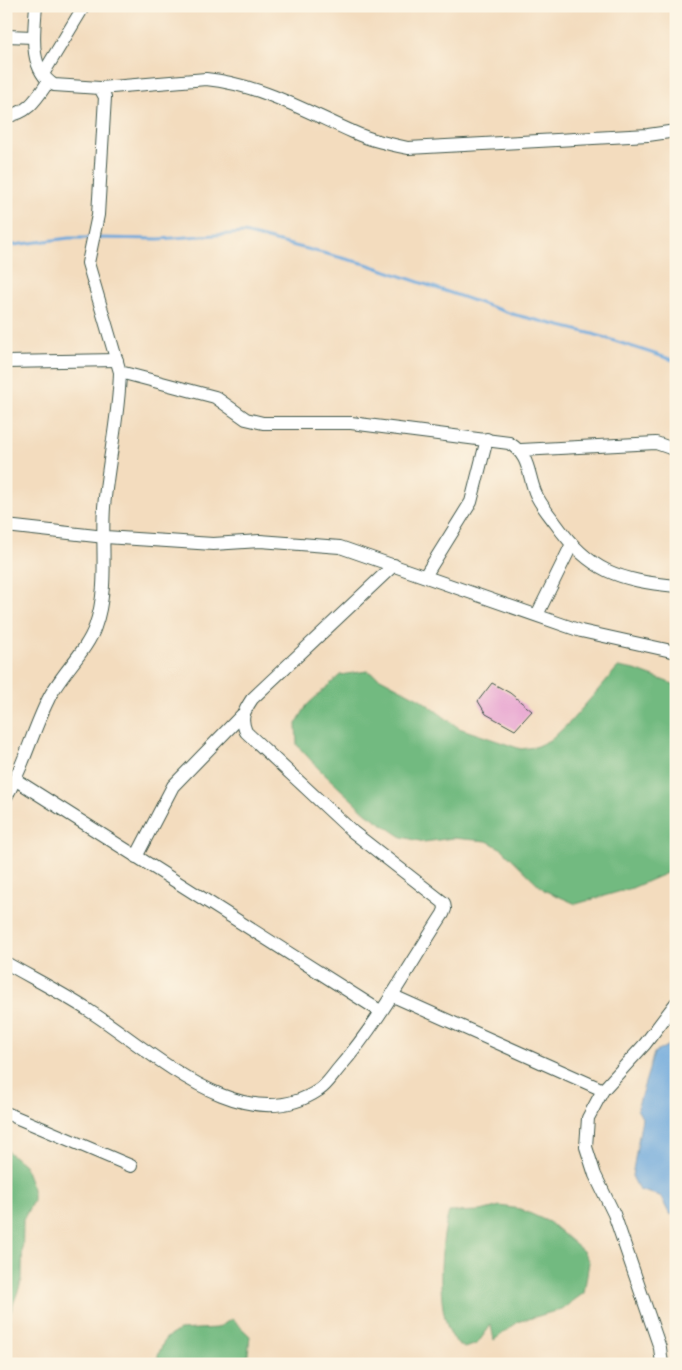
<svg xmlns="http://www.w3.org/2000/svg" width="682" height="1370" font-family="Alegreya,serif">
  <style>
    .forest { fill: #72ba80; stroke: #487c5a }
    .water { fill: #6ca7dc; stroke: #467288 }
    .lines { fill: none; stroke-linecap: round; stroke-linejoin: round }
    .stream { stroke: #6ca7dc; stroke-width: 3 }
    .building { fill: #e7a1d0 }
    .minor-casing { stroke: #3f5549; stroke-width: 14 }
    .minor { stroke: #fff; stroke-width: 12 }
  </style>
  <rect width="100%" height="100%" fill="#fcf5e5"/>
  <filter id="ink" filterUnits="userSpaceOnUse"><feTurbulence type="fractalNoise" baseFrequency=".02" numOctaves="2"/><feDisplacementMap in="SourceGraphic" scale="10" xChannelSelector="R" yChannelSelector="G"/><feConvolveMatrix kernelMatrix="1 2 1 2 8 2 1 2 1" color-interpolation-filters="sRGB"/></filter>
  <filter id="wash" filterUnits="userSpaceOnUse"><feTurbulence type="fractalNoise" baseFrequency=".0096" numOctaves="4" result="noise"/><feDisplacementMap in="SourceGraphic" scale="20" xChannelSelector="R" yChannelSelector="G"/><feGaussianBlur stdDeviation="1.12" result="paint"/><feColorMatrix in="noise" values="0 0 0 0 0 0 0 0 0 0 0 0 0 0 0 0 0 1.4 0 .05"/><feComposite in="paint" operator="in"/></filter>
  <g filter="url(#wash)">
    <rect width="100%" height="100%" fill="#f3dcbe"/>
    <g class="forest">
      <path d="M618 667 635 670 676 685V869L632 888 576 904 544 890 502 849 487 841 453 838 424 842 402 837 366 813 319 769 297 745 296 724 307 705 340 675 367 671 420 699 459 728 521 749 535 747 552 739 571 721Z"/>
      <path d="M6 1150 24 1165 33 1189V1201L23 1220 22 1280 9 1316 10 1347 6 1363Z"/>
      <path d="M500 1206 520 1209 549 1222 583 1251 589 1262 584 1293 562 1309 518 1322 494 1340 491 1325 477 1344 464 1348C461 1345 455 1342 453 1338 435 1311 440 1241 449 1212L481 1211Z"/>
      <path d="M232 1319 250 1336 247 1364H158V1355L165 1339 179 1330 217 1328Z"/>
    </g>
    <path class="water" d="M676 1041V1214L670 1215 660 1196 639 1190 632 1176 642 1118 637 1109 654 1053Z"/>
    <g class="lines">
      <g class="stream">
        <path d="M96 238 159 239 244 233 366 264 512 314 593 334 676 361"/>
        <path d="M6 246 69 238H90"/>
      </g>
    </g>
    <g id="blocks">
      <path class="building" d="M492 683 510 693 532 711 515 730 486 714 478 701Z"/>
    </g>
  </g>
  <g filter="url(#ink)">
    <use href="#blocks" fill-opacity="0" stroke="#3f5549" stroke-width="1"/>
    <g class="lines">
      <g class="minor-casing">
        <g id="minor">
          <path d="M6 36 34 37"/>
          <path d="M43 74 84 6"/>
          <path d="M100 88 206 79C258 84 306 111 353 132 370 140 389 144 408 148L648 135 676 131"/>
          <path d="M6 116C28 114 37 98 48 82"/>
          <path d="M6 362 117 360"/>
          <path d="M120 372 215 397 246 419 263 423H351L509 443C530 456 527 471 535 492 539 503 548 513 556 524 590 572 619 580 676 586"/>
          <path d="M521 450 656 443 676 450"/>
          <path d="M6 526 105 537 213 544 260 541 340 547 581 631 676 652"/>
          <path d="M425 576 471 502 487 439"/>
          <path d="M537 615 571 546"/>
          <path d="M16 780 380 1011"/>
          <path d="M6 797C24 766 32 732 48 700 59 676 87 651 95 627 109 588 101 547 104 507 108 462 119 417 120 372L88 263 98 215 105 97 100 88 54 85C28 69 34 32 36 6"/>
          <path d="M136 857 173 786 242 715"/>
          <path d="M6 963C34 979 64 994 91 1012 152 1051 243 1141 319 1090 327 1085 333 1075 339 1068 379 1022 409 966 443 914L445 909 444 903 353 832 246 732C240 718 244 711 252 699L394 565"/>
          <path d="M391 995 603 1090"/>
          <path d="M6 1113 131 1166"/>
          <path d="M662 1364 660 1348 614 1214 595 1175 586 1147 588 1118 603 1090 645 1044 676 1003"/>
        </g>
      </g>
      <use href="#minor" class="minor"/>
    </g>
  </g>
  <rect width="682" height="1370" fill="none" stroke="#fcf5e5" stroke-width="25"/>
</svg>
